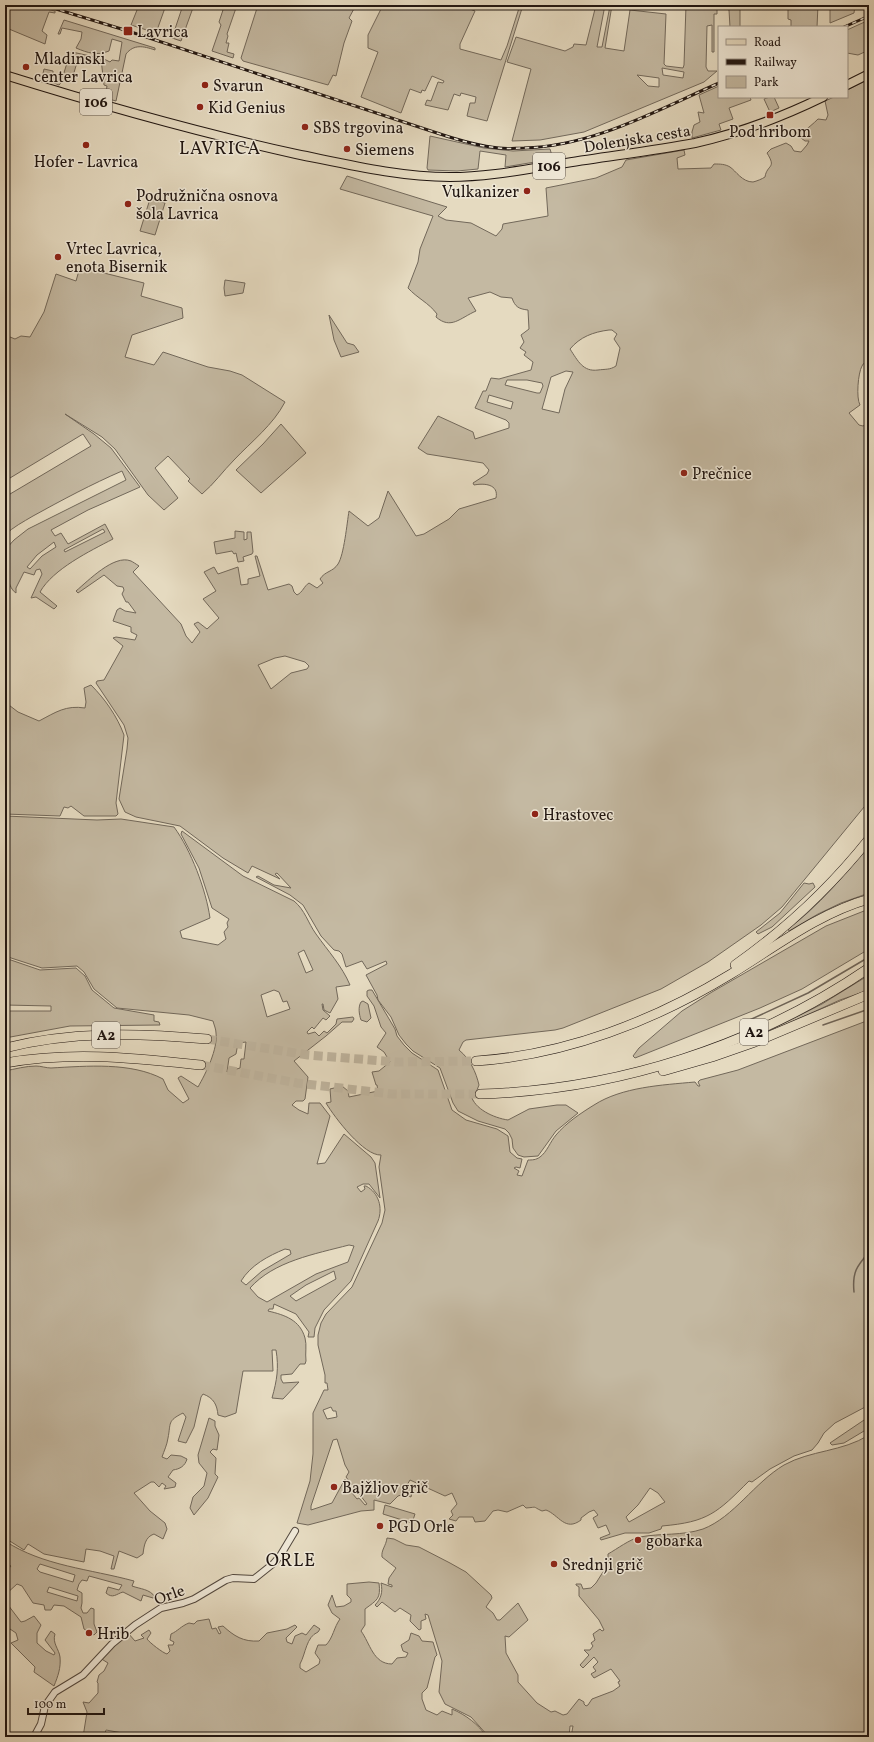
<svg xmlns="http://www.w3.org/2000/svg" width="874" height="1742" font-family="Vollkorn,serif">
  <style>
    .green { fill: #c4b9a2; stroke: #72685a; fill-rule: evenodd }
    .lines { fill: none; stroke-linecap: round; stroke-linejoin: round }
    .stream { stroke: #6e6356; stroke-width: 1.5 }
    .highway-tunnel { stroke: #beb39d; stroke-width: 9; stroke-dasharray: 9 4.5; stroke-linecap: butt }
    .minor-casing { stroke: #52473d; stroke-width: 8 }
    .major-casing { stroke: #211611; stroke-width: 10 }
    .highway-casing { stroke: #211611; stroke-width: 10 }
    .minor { stroke: #eee7d6; stroke-width: 6 }
    .major { stroke: #e5dac0; stroke-width: 8 }
    .highway { stroke: #e5dac0; stroke-width: 9 }
    .rail-casing { stroke: #211611; stroke-width: 3 }
    .rail { stroke: #eee7d6; stroke-width: 1.5; stroke-dasharray: 4.5; stroke-linecap: butt }
    .poi-dot { fill: #8f2418; stroke: #eee7d6; stroke-width: 1.5 }
    .labels { text-anchor: middle; stroke-width: 3; stroke-linejoin: round; paint-order: stroke }
    .shield { fill: #eee7d6; stroke: #5e554c; stroke-width: 1 }
    .shield-label { font-size: 15px; font-weight: bold; fill: #211611 }
    .poi-label { font-size: 16px; fill: #211611; stroke: #eee7d6; text-anchor: start }
    .street-label { font-size: 16px; fill: #211611; stroke: #eee7d6 }
    .quarter-label { font-size: 18px; letter-spacing: 1px; fill: #211611; stroke: #eee7d6 }
  </style>
  <rect width="100%" height="100%" fill="#e5dac0"/>
  <filter id="stains"><feTurbulence type="fractalNoise" baseFrequency=".005" numOctaves="4"/><feColorMatrix values="0 0 0 0 .2 0 0 0 0 .09 0 0 0 0 .02 0 0 0 .5 -.17"/></filter>
  <radialGradient id="worn" r=".72"><stop offset=".6" stop-color="#630" stop-opacity="0"/><stop offset="1" stop-color="#630" stop-opacity=".3"/></radialGradient>
  <g class="green">
    <path d="M5 5H29L55 11V13L49 12 42 31 47 35 45 44 9 29 5 38Z"/>
    <path d="M139 5H166L156 33 131 25Z"/>
    <path d="M183 5H194L181 41 172 38Z"/>
    <path d="M216 5H237L227 34 228 36 226 43H229L227 52 234 54 233 58 212 51 221 25 219 22 223 10 215 7Z"/>
    <path d="M258 5H356L349 18 352 21 344 43 336 76 333 75 328 85 243 61 241 58Z"/>
    <path d="M383 5H460L475 11 460 44V49L501 60 507 46 520 5H523L487 121 467 116 470 103H475L476 97 461 93 460 96 454 94 448 110 425 105 427 100 431 101 438 82 443 83 444 81 432 76 425 91 422 90 421 93 410 89 401 113 361 97 378 52 368 48V35Z"/>
    <path d="M596 5H605L597 47H602L610 6 606 5H612L605 48 624 51 630 10 666 14 664 64 666 66 683 68 684 65 686 5H740V27H730L729 10 725 8H717V14H714V52H712V25L707 26 706 67 708 71H717L704 82 584 132 540 140 512 141 531 69 507 62 516 37 565 51 573 47 574 44 586 45ZM662 68 684 72 683 78 663 75ZM637 75 659 78V87L648 86Z"/>
    <path d="M788 5H818L817 27H791V20L788 19Z"/>
    <path d="M830 5H855L854 13 830 23Z"/>
    <path d="M64 20 155 48V50C143 46 134 44 126 54L116 101 105 98 107 86 104 85 101 59 102 58 110 62 112 60 119 61 122 42 112 39 109 51C97 56 88 53 76 48L81 39 82 32 62 28 60 34H58Z"/>
    <path d="M869 20V50L858 55 847 53V30Z"/>
    <path d="M72 52 95 57 98 59 99 65 78 59 73 76 63 81 59 85 42 78 44 69 53 71V74L63 76 70 53Z"/>
    <path d="M869 79V359C867 361 863 363 862 366 858 373 856 398 860 405L849 413 859 425 863 426 869 423V801L782 907 761 925 708 962 661 989 563 1028 555 1030 466 1040 463 1042 459 1050C470 1059 476 1072 479 1085L477 1090 471 1095C474 1109 494 1118 508 1120L529 1109 557 1105H566L578 1113 556 1131 538 1156 524 1157 518 1155 513 1148 512 1139 509 1133 505 1129 478 1121 458 1111 453 1103 440 1068 413 1051 406 1044 399 1035 391 1017 378 1000 377 995 366 975 387 964 386 961 367 969 362 961 346 967 342 954 339 951 334 950 321 936 303 905 290 895 256 877 258 876 274 885 291 888 277 873 275 874 280 879 252 866 248 873 223 858 180 826 136 817 125 812 119 799 127 749 128 738 124 725 96 683 97 681 104 680 123 646 113 638 116 637 135 640 137 635 131 632V627L113 621 117 610 120 608 125 611 136 613 128 602H126L122 594 124 590 123 587 117 586 104 575 78 593 76 591C88 581 114 554 131 561 133 562 136 564 139 566L133 572 181 624 186 636 192 643 200 632 194 624 198 622 207 629 219 618 203 599 216 591 204 572 214 567 218 574 238 567 241 585 248 584V579L260 576 255 556H257L268 590 289 584 292 586 294 592 297 595C303 592 304 586 309 583L317 588 323 583 320 579C325 571 333 572 338 564 344 555 347 523 349 511L368 526 379 518 388 491 416 536 424 534 449 519 459 509 496 498C499 484 484 483 474 485L473 483 487 474 489 470 483 463 427 454 418 448 438 416 473 432 475 439 509 428V423L506 420 475 408 483 391H486L491 378 499 379 531 370 533 362 524 355 526 352 520 348 524 342 521 335 529 329 528 310C519 309 515 307 512 298L501 297 490 292 468 298 476 311C460 318 451 330 436 317L437 314C429 303 417 298 408 288L418 262 420 249 433 216 340 189 347 176 447 207 438 216 446 220 471 223 496 236 502 229 503 224 548 216 546 188 596 178 622 167 626 160 684 150 685 155 677 158 678 169 711 168 714 164C720 164 725 164 730 167 736 171 742 182 753 182 757 181 762 179 765 177 767 164 777 169 767 153L771 149 786 143 791 146 794 151 801 152 807 145 809 141H805L797 135V133L800 131 803 132C809 127 813 124 818 119L826 120 828 115 825 101 834 97H847V90ZM609 330H612L617 334 614 339 620 348 616 366C610 370 605 369 598 370 583 372 578 361 570 349 580 337 593 332 609 330ZM566 371 573 372 565 389 559 413 542 409 551 377ZM507 380H527L542 383 543 386 540 393H537L505 385ZM489 395 513 402 511 409 487 402ZM285 656 305 662 309 666 307 669 291 673 271 689 258 665 275 658Z"/>
    <path d="M719 86V97H750L751 100 729 108 733 119 719 124 721 130 692 138V132L694 125 700 122 698 112 704 113 699 95Z"/>
    <path d="M770 97H774L779 108 770 112 764 99Z"/>
    <path d="M430 136 484 148 513 151 550 149 553 159 505 167 506 155 480 151 478 169 457 171 428 170 427 168Z"/>
    <path d="M150 199 165 203 155 235 140 231Z"/>
    <path d="M80 267 144 283 141 296 182 308 183 318 132 335 125 357 154 365 163 352 208 367 230 371 242 375 285 402C273 425 252 441 234 460 223 471 214 484 202 494L188 481 190 479 168 456 155 468 178 498 164 510 148 495 115 449 102 437 65 414 94 434 111 448 140 487 88 510 51 530 55 536 61 533 68 544 105 524 113 539C90 551 53 569 40 592L57 606 54 609 36 597 31 598 42 574 40 569 36 570 34 575 24 572 16 588V593C6 587 5 561 5 550L14 540 28 529 126 480 122 471C92 484 62 500 33 516 23 522 13 527 5 535V504L7 502 5 497 91 446 83 434 5 481V335L15 339 21 336 30 337 44 312 56 274 76 281ZM103 529 105 532 65 552 64 550ZM54 542 56 547 42 556 30 569 27 567 37 555Z"/>
    <path d="M225 280 245 283 243 293 225 296 224 288Z"/>
    <path d="M329 315 347 343 354 345 359 352 341 357 334 340Z"/>
    <path d="M281 424 306 453 261 493 236 470 263 444Z"/>
    <path d="M235 531 244 532V540L247 539V532H251L253 552 252 554 243 557 244 561 238 562 236 553 234 554 232 551 216 554 214 542 235 538Z"/>
    <path d="M91 685C105 699 117 716 124 735L116 803 118 814 116 816H84L71 806 68 808 64 807 60 816 5 814V702L18 712 39 721C56 712 66 705 85 708L86 702 84 688Z"/>
    <path d="M5 816 97 820 121 819 174 827C191 850 206 890 210 918L180 931 182 938 218 945 226 939 224 932 228 927 227 923 229 919 212 908 199 868 181 834 182 831 243 876 294 901C305 910 308 923 316 934 328 951 342 966 350 985L336 987 338 999 330 1013 324 1010 323 1004H322L323 1010 330 1016 326 1020 323 1018 314 1029 312 1027 307 1032 308 1034 315 1032 319 1036 324 1031 327 1033 336 1024 337 1019 353 1017 354 1019 352 1022H342L326 1036 294 1061 308 1077 305 1099 303 1101H296L292 1105 299 1110 308 1114 309 1103H320L330 1116 317 1164 325 1163 344 1134 371 1157 375 1163 380 1198 369 1184H363L357 1187 361 1192 365 1189 364 1186H366C379 1193 383 1208 378 1221L351 1281 324 1310 315 1328 314 1337H308L309 1332 296 1314 274 1304 273 1309H269L268 1311C285 1315 300 1320 305 1338 307 1345 305 1353 306 1361L305 1364H300L292 1374 281 1375V1379L283 1383 299 1382 283 1399 272 1398C277 1380 279 1368 276 1350H272L273 1371H243L236 1413 225 1417 218 1415C217 1405 214 1398 203 1394L201 1397 194 1427 186 1443 178 1441 186 1417 183 1413C167 1421 171 1423 168 1438 167 1445 164 1451 162 1457L167 1459 171 1455 181 1456 187 1459C185 1466 180 1469 173 1470L168 1477 176 1483 175 1487 164 1489 166 1486 162 1483 159 1487 154 1482H151L134 1493 150 1511 165 1523 167 1529 163 1539 154 1534C145 1537 144 1546 143 1554L137 1558 119 1551 114 1569H111L114 1556 100 1551 86 1549 84 1562 44 1554 28 1544 24 1550 5 1538V1071C15 1069 26 1066 36 1066 41 1066 46 1068 51 1068 87 1066 131 1062 163 1079L168 1090 183 1103 189 1099 178 1078 181 1076 198 1087C206 1073 218 1049 216 1033 216 1029 214 1025 213 1021L189 1015 117 1008 94 989 84 972 77 966 42 968 5 956ZM304 950 313 970 306 973 298 953ZM274 990 279 992 283 1002 287 1001 290 1009 267 1017 261 995ZM246 1042 244 1059H241L240 1068 227 1072 229 1058 236 1054 238 1043ZM349 1245 354 1246 348 1262 316 1274 267 1302 258 1297 250 1288C274 1261 315 1254 349 1245ZM285 1249 290 1250 291 1254 262 1271 246 1285 241 1281C251 1265 268 1256 285 1249ZM334 1271 336 1279 296 1301 290 1296 306 1285Z"/>
    <path d="M869 846V893L841 903 818 914 789 931 788 929C819 906 844 875 869 846Z"/>
    <path d="M804 883 809 884 813 883 815 887 772 927 758 934 756 932 780 913Z"/>
    <path d="M869 909V949L864 952 802 989 760 1008 635 1058 633 1056 639 1048 682 1011 712 992 826 926Z"/>
    <path d="M5 958 40 970 76 968 85 976 92 990 114 1008 154 1015V1021L159 1022 160 1025 70 1026 5 1038V1011H51V1006L5 1005Z"/>
    <path d="M869 975V990L840 1000 751 1040 822 1004Z"/>
    <path d="M369 990H372L395 1029 397 1036 404 1045 412 1053 438 1070 452 1110 466 1120 497 1129 508 1136 510 1152 517 1158 522 1159 520 1168 516 1167 514 1168 519 1171 517 1175 522 1176 528 1160C532 1160 536 1160 540 1157 547 1152 550 1142 556 1135 566 1123 581 1113 594 1105 622 1087 662 1085 695 1082L698 1086H700L698 1082 700 1080 738 1070 869 1020V1405L835 1423 824 1433 818 1443 812 1450 794 1456 770 1469 752 1482 749 1481C717 1513 708 1522 662 1526L661 1529 649 1533H625L601 1540 600 1538 610 1534 606 1525 598 1528 593 1518 598 1515 594 1510 589 1512 581 1518V1520C565 1532 559 1515 546 1510L542 1511C531 1506 539 1507 526 1508L523 1505 507 1512 498 1510 493 1511 485 1521 475 1522 473 1517H459L456 1521 449 1519 453 1515 451 1511 457 1504 452 1493 445 1496 410 1480 407 1485 413 1488 411 1497 404 1494 398 1496 390 1504 374 1500V1510L361 1511 308 1525 297 1523 310 1481 313 1454V1413L324 1390H328L327 1383H325V1375L318 1345V1335L321 1323 326 1314 352 1287 382 1223 385 1210 379 1167 381 1155C364 1156 335 1118 326 1103L331 1102 330 1089 342 1086 348 1091 349 1097 378 1091 377 1085H376L372 1072 379 1071 390 1062 384 1052 377 1047 386 1033 381 1027 374 1006 367 996V991ZM331 1407 333 1411H336L337 1417 327 1419 323 1410ZM337 1439 345 1465 349 1472 346 1477 367 1504 365 1505 359 1498 357 1499 352 1493 354 1491 345 1479 332 1503 311 1510V1506L333 1440ZM650 1488 658 1493 665 1502 629 1522 626 1517 638 1505Z"/>
    <path d="M363 1001 368 1004 371 1018 367 1022 361 1020C359 1014 358 1007 361 1002Z"/>
    <path d="M209 1418 215 1421V1426L219 1435 217 1450 213 1449 210 1452 216 1458 215 1474 218 1477 208 1498 194 1515 190 1508 193 1497 204 1486 207 1473 199 1463 198 1455Z"/>
    <path d="M867 1418H869V1428L844 1443 832 1445 830 1443Z"/>
    <path d="M869 1435V1737H571L573 1726H570L569 1737H489L471 1717 445 1704 439 1692 442 1661 428 1615 425 1614 426 1619 421 1621V1629L419 1630 410 1621 411 1615 400 1608 395 1612 382 1602 377 1607 375 1605C381 1599 383 1592 381 1583L392 1587V1585L388 1584 389 1578 396 1568 382 1557C381 1550 386 1546 387 1538L394 1539 406 1545 419 1547 450 1563 466 1572 491 1595 492 1598 486 1607 493 1613 497 1620H500L518 1603 528 1620 509 1637 505 1636 506 1653 518 1675V1682L537 1703 551 1712 555 1711 563 1715 567 1714 579 1699 584 1702V1704L586 1706 588 1705 592 1699 613 1691 620 1686 618 1682 620 1681 611 1669 594 1678 591 1674 596 1671 593 1667 598 1662 594 1657 583 1668 580 1665 589 1655 584 1650H590L593 1646 591 1643 595 1640 593 1634 600 1629 602 1631 604 1630 599 1620 579 1596V1587L576 1585V1584H581L583 1589 591 1588 596 1583 608 1564V1554C617 1549 630 1539 640 1537 661 1533 682 1536 703 1529 734 1517 754 1483 784 1465 811 1450 842 1452 869 1435Z"/>
    <path d="M385 1505 415 1514 412 1523 383 1514Z"/>
    <path d="M5 1541C43 1566 90 1569 134 1581L132 1586C140 1589 150 1589 155 1597L153 1598 143 1595 141 1601 123 1592C116 1594 113 1599 106 1593L108 1587 119 1590 122 1585 89 1576 87 1581 82 1580 79 1584 77 1590 82 1593V1603L81 1608 83 1613H87L91 1608 94 1609V1624L97 1632 94 1635 84 1629 81 1617 64 1606 54 1605 51 1610H45L44 1605 33 1603 22 1586 17 1584 5 1595V1573L11 1566 5 1562ZM40 1564 75 1575 73 1582 40 1572 37 1569ZM49 1587 78 1596 77 1601 47 1592Z"/>
    <path d="M369 1582 379 1583C381 1599 377 1600 365 1609V1625L361 1631C370 1643 373 1664 392 1664L397 1658 406 1657 408 1653 403 1651 401 1645 409 1640 411 1633 419 1636 422 1641 433 1642 437 1655 435 1657 427 1688 422 1693V1699L426 1710 437 1715 442 1711 452 1715V1709C466 1715 478 1724 487 1737H128V1734L106 1730 104 1737H83L87 1712 83 1702 89 1703 98 1693V1683L97 1682 99 1675 104 1671 108 1663 100 1658 128 1633 135 1641 144 1638 141 1635 149 1630 151 1633 147 1639C150 1643 163 1653 167 1654L170 1651 168 1645H173L174 1642 170 1640 171 1634C178 1631 181 1626 189 1623L194 1624 197 1621 209 1619 212 1629 216 1628 219 1634 221 1633 218 1627 223 1626C234 1636 243 1642 259 1641L267 1633 287 1629 295 1625 297 1627 286 1638 287 1642 292 1644 295 1636 302 1633 306 1635 314 1625 320 1629 318 1632C306 1637 306 1653 300 1664V1668L306 1672 319 1664 320 1660 315 1653 318 1645H326C333 1638 334 1627 340 1619L332 1613 328 1605 332 1595 336 1607 344 1606 351 1602V1599L347 1595V1584Z"/>
    <path d="M5 1601 21 1622 25 1621 34 1616 41 1625 37 1633V1643L46 1651 54 1655 55 1653 45 1640 51 1631 55 1634C52 1643 59 1649 60 1657 61 1668 58 1676 54 1686L34 1672 35 1667 11 1643 18 1640 16 1633 10 1629 5 1632Z"/>
  </g>
  <g class="lines">
    <g class="stream">
      <path d="M866 1001 869 1008"/>
      <path d="M743 1023 808 993 869 957"/>
      <path d="M823 1025 869 1009"/>
      <path d="M854 1292C852 1272 857 1266 869 1252"/>
    </g>
    <g class="highway-tunnel">
      <path d="M207 1039 308 1055 397 1062 476 1061"/>
      <path d="M201 1065 297 1083 392 1094H480"/>
    </g>
    <g class="minor-casing">
      <path id="minor" d="M34 1737 41 1724 45 1706 55 1692 83 1675 112 1644 135 1625 161 1608 183 1603 194 1599 226 1580 233 1578 254 1579 274 1563 280 1556 295 1531"/>
    </g>
    <g class="major-casing">
      <g id="major">
        <path d="M5 75C101 105 197 132 296 154 346 164 398 177 450 177 489 177 527 169 566 163 609 156 652 151 695 143 740 133 782 117 823 97"/>
        <path d="M847 85 869 74"/>
      </g>
    </g>
    <g class="highway-casing">
      <g id="highway">
        <path d="M735 965C786 929 830 888 869 839"/>
        <path d="M5 1048C71 1031 139 1033 207 1039"/>
        <path d="M476 1061C566 1055 654 1021 731 974 775 947 819 913 869 899"/>
        <path d="M5 1063C73 1051 133 1058 201 1065"/>
        <path d="M663 1071 712 1057 755 1042 869 994"/>
        <path d="M480 1094C617 1090 755 1046 869 968"/>
      </g>
    </g>
    <use href="#minor" class="minor"/>
    <use href="#major" class="major"/>
    <use href="#highway" class="highway"/>
    <g class="rail-casing">
      <g id="rail">
        <path d="M43 5 128 31 437 133C458 140 478 146 499 148 507 149 516 148 524 148 594 146 657 110 719 83"/>
        <path d="M844 27 869 16"/>
      </g>
    </g>
    <use href="#rail" class="rail"/>
  </g>
  <g class="poi-dot">
    <rect x="123" y="26" width="10" height="10" rx="2"/>
    <circle cx="26" cy="67" r="4"/>
    <circle cx="205" cy="85" r="4"/>
    <circle cx="200" cy="107" r="4"/>
    <rect x="766" y="111" width="8" height="8" rx="2"/>
    <circle cx="305" cy="127" r="4"/>
    <circle cx="86" cy="145" r="4"/>
    <circle cx="347" cy="149" r="4"/>
    <circle cx="527" cy="191" r="4"/>
    <circle cx="128" cy="204" r="4"/>
    <circle cx="58" cy="257" r="4"/>
    <circle cx="684" cy="473" r="4"/>
    <circle cx="535" cy="814" r="4"/>
    <circle cx="334" cy="1487" r="4"/>
    <circle cx="380" cy="1526" r="4"/>
    <circle cx="638" cy="1540" r="4"/>
    <circle cx="554" cy="1564" r="4"/>
    <circle cx="89" cy="1633" r="4"/>
  </g>
  <g class="labels">
    <g class="shield">
      <rect x="80" y="89" width="32" height="26" rx="3"/>
      <rect x="533" y="153" width="32" height="26" rx="3"/>
      <rect x="740" y="1019" width="28" height="26" rx="3"/>
      <rect x="92" y="1022" width="28" height="26" rx="3"/>
    </g>
    <g class="shield-label">
      <text x="96" y="107">106</text>
      <text x="549" y="171">106</text>
      <text x="754" y="1037">A2</text>
      <text x="106" y="1040">A2</text>
    </g>
    <g class="poi-label">
      <text x="137" y="37">Lavrica</text>
      <text x="34" y="64">Mladinski<tspan x="34" dy="18">center Lavrica</tspan></text>
      <text x="213" y="91">Svarun</text>
      <text x="208" y="113">Kid Genius</text>
      <text x="313" y="133">SBS trgovina</text>
      <text x="770" y="137" text-anchor="middle">Pod hribom</text>
      <text x="355" y="155">Siemens</text>
      <text x="86" y="167" text-anchor="middle">Hofer - Lavrica</text>
      <text x="519" y="197" text-anchor="end">Vulkanizer</text>
      <text x="136" y="201">Podružnična osnova<tspan x="136" dy="18">šola Lavrica</tspan></text>
      <text x="66" y="254">Vrtec Lavrica,<tspan x="66" dy="18">enota Bisernik</tspan></text>
      <text x="692" y="479">Prečnice</text>
      <text x="543" y="820">Hrastovec</text>
      <text x="342" y="1493">Bajžljov grič</text>
      <text x="388" y="1532">PGD Orle</text>
      <text x="646" y="1546">gobarka</text>
      <text x="562" y="1570">Srednji grič</text>
      <text x="97" y="1639">Hrib</text>
    </g>
    <g class="street-label">
      <text transform="translate(637 138) rotate(-9)" y="6">Dolenjska cesta</text>
      <text transform="translate(169 1594) rotate(-20)" y="6">Orle</text>
    </g>
    <g class="quarter-label">
      <text x="220" y="154">LAVRICA</text>
      <text x="291" y="1566">ORLE</text>
    </g>
  </g>
  <rect width="874" height="1742" fill="none" stroke="#e5dac0" stroke-width="20"/>
  <rect x="6" y="6" width="862" height="1730" fill="none" stroke="#211611" stroke-width="2"/>
  <rect x="10" y="10" width="854" height="1722" fill="none" stroke="#211611"/>
  <rect x="718" y="26" width="130" height="72" fill="#eee7d6" stroke="#9c9387"/>
  <rect x="726" y="39" width="20" height="6" fill="#e5dac0" stroke="#9c9387"/>
  <text x="754" y="46" font-size="12" fill="#211611">Road</text>
  <rect x="726" y="59" width="20" height="6" fill="#211611" stroke="#9c9387"/>
  <text x="754" y="66" font-size="12" fill="#211611">Railway</text>
  <rect x="726" y="76" width="20" height="12" fill="#c4b9a2" stroke="#9c9387"/>
  <text x="754" y="86" font-size="12" fill="#211611">Park</text>
  <path d="M28 1708v6h76v-6" fill="none" stroke="#211611" stroke-width="2"/>
  <text x="34" y="1708" font-size="12" fill="#211611" stroke="#eee7d6" stroke-width="3" paint-order="stroke">100 m</text>
  <rect width="100%" height="100%" filter="url(#stains)"/>
  <rect width="100%" height="100%" fill="url(#worn)"/>
</svg>
